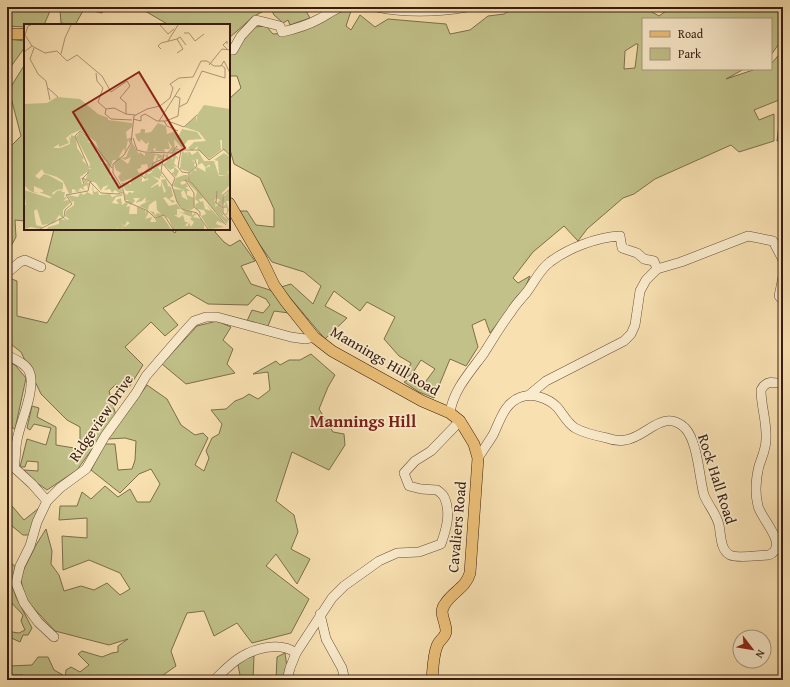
<svg xmlns="http://www.w3.org/2000/svg" width="790" height="687" font-family="'Gentium Book Plus',serif">
  <style>
    .green { fill: #c1c189; stroke: #7c6e4d; fill-rule: evenodd }
    .lines { fill: none; stroke-linecap: round; stroke-linejoin: round }
    .minor-casing { stroke: #674d39; stroke-width: 10 }
    .major-casing { stroke: #371c11; stroke-width: 12 }
    .minor { stroke: #faebcc; stroke-width: 9 }
    .major { stroke: #ecc078; stroke-width: 11 }
    .labels { text-anchor: middle; stroke-width: 3.5; stroke-linejoin: round; paint-order: stroke }
    .street-label { font-size: 15px; fill: #371c11; stroke: #faebcc }
    .quarter-label { font-size: 17px; font-weight: bold; fill: #7a1f14; stroke: #faebcc }
    .inset-road { fill: none; stroke: #ab9271; stroke-width: 1 }
    .view { fill: #8f2418; fill-opacity: 0.15; stroke: #8f2418; stroke-width: 2 }
    .inset-edge { fill: none; stroke: #371c11; stroke-width: 2 }
  </style>
  <rect width="100%" height="100%" fill="#f8e0b1"/>
  <filter id="stains"><feTurbulence type="fractalNoise" baseFrequency=".005" numOctaves="4"/><feColorMatrix values="0 0 0 0 .2 0 0 0 0 .09 0 0 0 0 .02 0 0 0 .5 -.17"/></filter>
  <radialGradient id="worn" r=".72"><stop offset=".6" stop-color="#630" stop-opacity="0"/><stop offset="1" stop-color="#630" stop-opacity=".3"/></radialGradient>
  <g class="green">
    <path d="M7 7H106L102 13 84 9 75 25 61 23 60 10 50 11 44 25H25V27L7 26Z"/>
    <path d="M141 7H256L264 11 254 16 229 38V25H169L145 11Z"/>
    <path d="M270 7H312L306 11 310 18 290 25 288 20 283 23 274 15Z"/>
    <path d="M516 7H613L611 11 622 10V7H651L652 12 659 16 666 11 665 7H783V38L771 55V19H643V69H744L726 79 756 69H771V64L783 50V139L777 141 780 115 779 100 754 110 759 120 774 114V141L739 152 731 145 655 179 634 194 623 198 587 229 578 241 564 226 533 252 513 278 518 283 530 276 525 288 490 333 485 319 472 325 478 347 466 366 450 359 434 398 419 392 404 382 411 378 423 385 435 369 421 360 412 374 405 378 411 363 399 356 384 339 395 317 367 302 360 311 334 291 325 306 347 318 325 339 281 287 291 284 313 304 321 286 304 272 272 262 236 211H247L256 225 274 227V209L260 178 234 164 229 146V99L241 88 237 76H229V51L255 27 266 26 273 34 290 33 341 9 351 11 346 26 351 30 360 15 375 27 388 19 446 24 450 34 470 30 488 16 504 14ZM636 44H638L635 68 624 69 625 51Z"/>
    <path d="M7 39 25 41V47L7 72Z"/>
    <path d="M25 64V221L15 220 16 237 9 250 7 249V147L9 148 21 136 9 90Z"/>
    <path d="M54 229H170L175 233 177 229H217L215 232 224 242 230 246 240 240 255 261 241 266 251 284 273 291 289 313 274 311 268 326 247 321 252 310 263 313 270 305 266 299 257 295 248 305 208 304 189 293 163 308 178 325 165 336 151 322 125 347 143 365 128 389 116 384 109 391 116 416 77 470 47 490 30 478 24 470 38 471V462L27 461 25 467H20L27 439 46 445 51 428 34 424 30 430 27 428 32 406 39 408 37 417 56 427V445L80 449V427L67 420 41 394 21 352 7 341V280L9 278 17 281V316L47 323 75 275 46 261Z"/>
    <path d="M217 321 231 327 223 340 233 349 227 364 235 373 186 384 162 364 197 326Z"/>
    <path d="M311 354 335 375 328 387 319 409 333 432 344 434 345 445 329 470 292 452 276 501 294 515 298 532 291 549 310 559 297 584 276 554 266 566 309 599 291 633 252 643 237 623 214 636 204 611 187 613 171 651 176 666 156 680H65L66 670 71 667 80 672 89 665 78 654 82 651 102 657 112 653 118 652V646L128 639 109 645 55 631 26 600 20 577 36 545 46 529 52 551 51 564 59 575 64 591 81 586 94 590 107 583 120 595 130 589 120 573 89 560 63 570 62 536 87 538V518L59 520 60 506H77L82 492 91 499 105 486 118 497 130 489 137 502H150L160 484 151 469 139 474 120 493 91 470 105 444H115L118 470 132 469 135 460 136 441 125 438 108 439 147 385 167 399 181 425 195 435 203 433 208 438 195 465 204 471 209 458 206 451 212 438 219 434 222 424 211 410 226 409 235 401 243 398 249 394 258 399 270 390 268 372 253 374 276 361 280 365 289 360H300Z"/>
    <path d="M7 360 16 366 26 378 15 429 9 426 10 419 7 418Z"/>
    <path d="M12 506 24 520 39 508 30 535H23L12 526 7 529V509Z"/>
    <path d="M7 560 16 567 12 585 16 597 32 628 28 635H23L20 642 7 636V620L9 622 8 627 12 632 19 633 25 630 21 621 23 615 7 598Z"/>
    <path d="M285 653 287 667 284 680H276L277 657Z"/>
    <path d="M254 656 253 680H241L238 665 243 659Z"/>
    <path d="M38 657H48L54 670 63 675 62 680H23V675H11L9 666 32 665Z"/>
  </g>
  <g class="lines">
    <g class="minor-casing">
      <g id="minor">
        <path d="M377 7C406 13 438 12 467 7"/>
        <path d="M229 50H233L241 36 256 20 280 26 282 32C295 29 308 25 319 19 327 15 334 9 342 7"/>
        <path d="M7 273 20 262 25 260 41 267"/>
        <path d="M783 277 779 296 783 301"/>
        <path d="M7 355C14 359 25 363 29 371 37 388 20 422 17 440 15 450 16 459 14 468"/>
        <path d="M529 395 546 381 624 341 631 334 635 325 640 291 646 280 657 269 681 262 748 236 773 241 783 260"/>
        <path d="M450 413C453 390 471 371 484 353 493 339 501 325 511 312 515 305 521 299 526 293 534 283 539 270 550 262 568 248 598 237 620 236L622 248 637 253 644 259 654 261 657 269"/>
        <path d="M478 458C483 450 488 443 493 435 500 421 504 403 521 397 533 393 548 398 557 407 563 414 567 423 575 428 584 433 597 436 607 438 612 440 619 441 625 440 646 438 663 407 685 428 698 442 699 477 704 495 708 505 716 513 719 525 721 534 720 550 730 555 739 559 759 555 769 555 790 546 761 519 758 506 755 494 756 478 759 466 762 457 766 449 766 439 767 422 761 406 761 390 766 380 774 382 783 384"/>
        <path d="M7 461 32 484 47 501"/>
        <path d="M320 614 326 639 342 668 345 680"/>
        <path d="M54 637 38 622 24 603 16 583 20 566 30 546 37 522 47 501 60 488 86 469 105 436 136 393 146 376 184 332 194 321 206 317H217L291 337 305 339 314 337"/>
        <path d="M214 680C222 673 229 665 238 659 254 648 280 641 296 653"/>
        <path d="M287 680 290 668 296 653 332 598 344 586 379 561 397 553 419 552 441 544C446 530 451 514 445 499 444 496 440 492 437 490L421 489 409 486 404 473 415 461 431 451 460 421"/>
      </g>
    </g>
    <g class="major-casing">
      <g id="major">
        <path d="M7 34H25"/>
        <path d="M229 203 262 260 274 285 286 302 314 337 332 351 422 401 450 413 460 421 474 444 478 458 470 573C466 588 452 592 445 604 438 613 446 621 446 631 446 637 439 640 437 646 433 656 433 669 432 680"/>
      </g>
    </g>
    <use href="#minor" class="minor"/>
    <use href="#major" class="major"/>
  </g>
  <g class="labels">
    <g class="street-label">
      <text transform="translate(385 361) rotate(30)" y="5">Mannings Hill Road</text>
      <text transform="translate(101 418) rotate(-56)" y="5">Ridgeview Drive</text>
      <text transform="translate(717 479) rotate(72)" y="5">Rock Hall Road</text>
      <text transform="translate(457 527) rotate(-85)" y="5">Cavaliers Road</text>
    </g>
    <g class="quarter-label">
      <text x="363" y="427">Mannings Hill</text>
    </g>
  </g>
  <g transform="translate(24 24)">
    <rect width="206" height="206" fill="#f8e0b1"/>
    <path d="M33 73 56 75 74 90 84 94V96L108 99V103L102 108 103 115 108 113 106 120 104 116 101 129 100 124 95 133 104 140 107 133 101 136 97 134 102 133 108 118 115 130 116 128 121 132V129H128L139 131 138 135 133 134 134 136 132 137V134L134 132 131 131 127 146 121 147 124 144 123 140 117 141V144L113 145 115 149 118 148V158L125 155 120 154 121 148 125 150 128 148 130 139 136 140 138 137 137 142 134 143 138 150 137 151 141 154 136 152V155L128 152 135 157 127 163V164L134 160 135 163 137 162V157L140 169 142 167 137 156 142 155 144 162 147 163 149 172 145 175 151 177 149 179 142 173 139 174 145 182 153 180 157 185H153V191H150L155 194 159 191 161 198H164L161 202H164L165 198 167 203 170 198 166 195 168 193 155 188 161 189 158 185 168 188V191L172 189 175 192 172 190 169 193 177 195 182 204 180 201V205H149L145 195 139 191 131 193 126 187 130 188 131 192 133 189 137 190 133 186 132 176 125 181 124 186 115 182 126 176 121 178 122 173 118 177 111 179 116 174H109L111 177 107 181 102 178 105 176H101L100 168 103 171 105 168 109 169 110 167H102L97 159 104 158 106 161 108 154 97 158 94 153 97 149 92 146 90 140 92 136H89L87 142 82 138 76 130 72 118 56 106 47 110 45 107 47 110 42 114 45 119 35 123V120L29 124H36L46 120 45 112 47 115V111L52 113 53 124 60 134 58 136 63 141V148L56 153 58 160H61L59 155 65 158 62 159H65L64 165 63 161 59 163 61 167 57 164 54 166 58 167 51 168 52 166 48 165V169L45 170 39 157 33 153 20 149 18 145 11 152 15 155 20 150 24 151 39 159V165L33 166 28 169 29 171 33 167 39 166 37 168H41L40 173 43 174 39 177 44 176 47 178 39 186V193L44 196 45 195 41 192 42 187 50 181V177L48 178 43 171 54 173 56 169 60 171 63 168 69 171 68 159 70 168 74 167 75 171 86 170 88 173 99 169 98 172 92 173 88 179 95 180 92 176 97 174 98 181 102 178 104 180 102 183 106 182 105 190H113V182L121 186 122 191V186L125 188 121 195 128 193 126 198H132L131 194 138 192 147 205H98L106 199 103 197 101 202 97 199 101 203 97 205H93L94 203 92 205H23L24 203 35 200V194L42 197 35 191 30 199 18 201 13 185 10 187 12 201 19 203 15 205 7 203 0 205V181H2L0 166 25 174 28 173 15 168H19V163V166L10 162V168L14 169H12L6 167 0 161V80L23 79ZM180 81 206 85V131L198 125V116H196L197 126 185 135 173 125 174 122 168 127 164 124 170 118 182 117 175 108 160 103 172 92 173 99V91ZM134 99 142 102 143 110 149 108 155 111 158 105 173 108 178 115 164 116 158 124 150 115 151 126 143 129 148 123 144 117 146 125H140L141 128 131 127 132 124 129 125 131 128 123 127 125 118 122 120 117 115 116 118 113 116 111 110 116 109 117 105H121V109L127 108ZM56 108 67 117H63L70 121 73 131 80 135 77 139 86 140V153H90L99 167 95 169 91 166 88 169 86 165 80 166 85 161 79 163 77 167 72 159 62 155 65 145H68L65 144 66 140 52 113ZM153 124 155 125 156 127 154 131 155 126H153L152 132 154 133V136L152 133 150 139 153 143 149 142 155 147 152 153 147 149 150 148V144L146 146 139 140 143 137 141 131 144 130V134L147 133 149 136 148 129ZM158 126 161 129 164 127 163 132 165 127 168 131 174 127 180 137H190L195 152 202 151 206 147V161L198 169V174L205 167 206 183 205 177H202L205 186 203 191 199 190 203 189V184H199L202 179H199L198 183 193 179 196 176 192 174 190 177H192L191 183 194 181 198 184 199 192 204 196 203 200 165 158 166 150 169 146 173 147 171 145 173 143 182 148 181 145 185 142 186 144V141H184L182 144 178 139 174 141V135L168 137 171 138 170 142H172L166 148 156 145ZM200 129 206 133 205 147 202 151H195L194 137 190 136ZM160 151H164L165 156 156 158 158 161 162 159 164 163H161L166 167H163V171L170 174V184L167 186 159 185 153 178 149 165 160 166 157 168 158 173 164 176 160 166 149 162 152 154ZM163 158 168 160 179 174 175 175 176 178 179 177 181 185 187 187 182 180 201 200 193 197 192 200 200 203 185 205 177 192 182 190 180 186 172 185 171 181 175 178 171 175 173 168Z" fill="#c1c189"/>
    <path class="inset-road" d="M7 1 4 2 1 11 8 22M136 1 144 10 150 5M160 9H165L171 17 180 10M153 15 156 13 162 21M144 17 154 1M10 24 6 35 14 50 22 57 26 76M137 25 134 22 137 19 153 15 159 25 153 29M203 25 199 21 203 17V20M0 28 8 22 21 29 33 27 43 37 53 31 78 52 87 68 103 57 106 62 96 74 102 79V90L111 91M37 30 41 14 47 1M185 41 198 25 206 26M72 49 73 57 79 64 74 78 82 85 90 84 102 90M24 64 34 73M155 83 163 79 178 47 201 54V44L197 41M82 85 81 90 87 95 108 96M109 95 117 97V92L121 90 133 97H142L154 92 156 74 151 72M135 97 156 64M140 97 143 102 154 107M144 97 160 103 173 91M109 114 113 126 120 128 148 129 153 122M140 130 137 147 148 162 153 178 158 185 173 189 184 205M138 139 151 154 148 162M165 149 158 148 154 143 157 126H175L185 136 200 125 206 132M59 154 64 149V142L51 112 56 107 66 115 88 144M122 155 118 152 120 149 127 147 129 139 139 135M165 157V149L173 142 171 136M60 160 58 154 68 158M205 166 199 171V189L206 197M193 167 192 179 199 184M176 192V188L170 183V169L161 156 168 159 202 201M16 205 40 193 41 186 48 180 42 171 64 167 66 158 77 169 94 170 99 168M149 205 140 191 131 194 124 187 101 177 99 165 89 149V140L100 131 107 119 110 92 123 85 136 82 146 74 149 64 146 60 155 54 169 53 177 37H183L190 42H197L200 37 206 49"/>
    <path class="view" d="M115 48 161 124 95 164 49 88Z"/>
    <rect width="206" height="206" class="inset-edge"/>
  </g>
  <rect width="790" height="687" fill="none" stroke="#f8e0b1" stroke-width="24"/>
  <rect x="8" y="8" width="774" height="671" fill="none" stroke="#371c11" stroke-width="2"/>
  <rect x="12" y="12" width="766" height="663" fill="none" stroke="#371c11"/>
  <rect x="642" y="18" width="130" height="52" fill="#faebcc" stroke="#ac9881"/>
  <rect x="650" y="31" width="20" height="6" fill="#ecc078" stroke="#ac9881"/>
  <text x="678" y="38" font-size="12" fill="#371c11">Road</text>
  <rect x="650" y="48" width="20" height="12" fill="#c1c189" stroke="#ac9881"/>
  <text x="678" y="58" font-size="12" fill="#371c11">Park</text>
  <g transform="translate(752 649) rotate(121)"><circle r="19" fill="#faebcc" stroke="#ac9881"/>
  <path d="M0-3L7 15L0 10L-7 15Z" fill="#8f2418"/>
  <text y="-6" font-size="11" font-weight="bold" text-anchor="middle" fill="#371c11">N</text>
  </g>
  <rect width="100%" height="100%" filter="url(#stains)"/>
  <rect width="100%" height="100%" fill="url(#worn)"/>
</svg>
